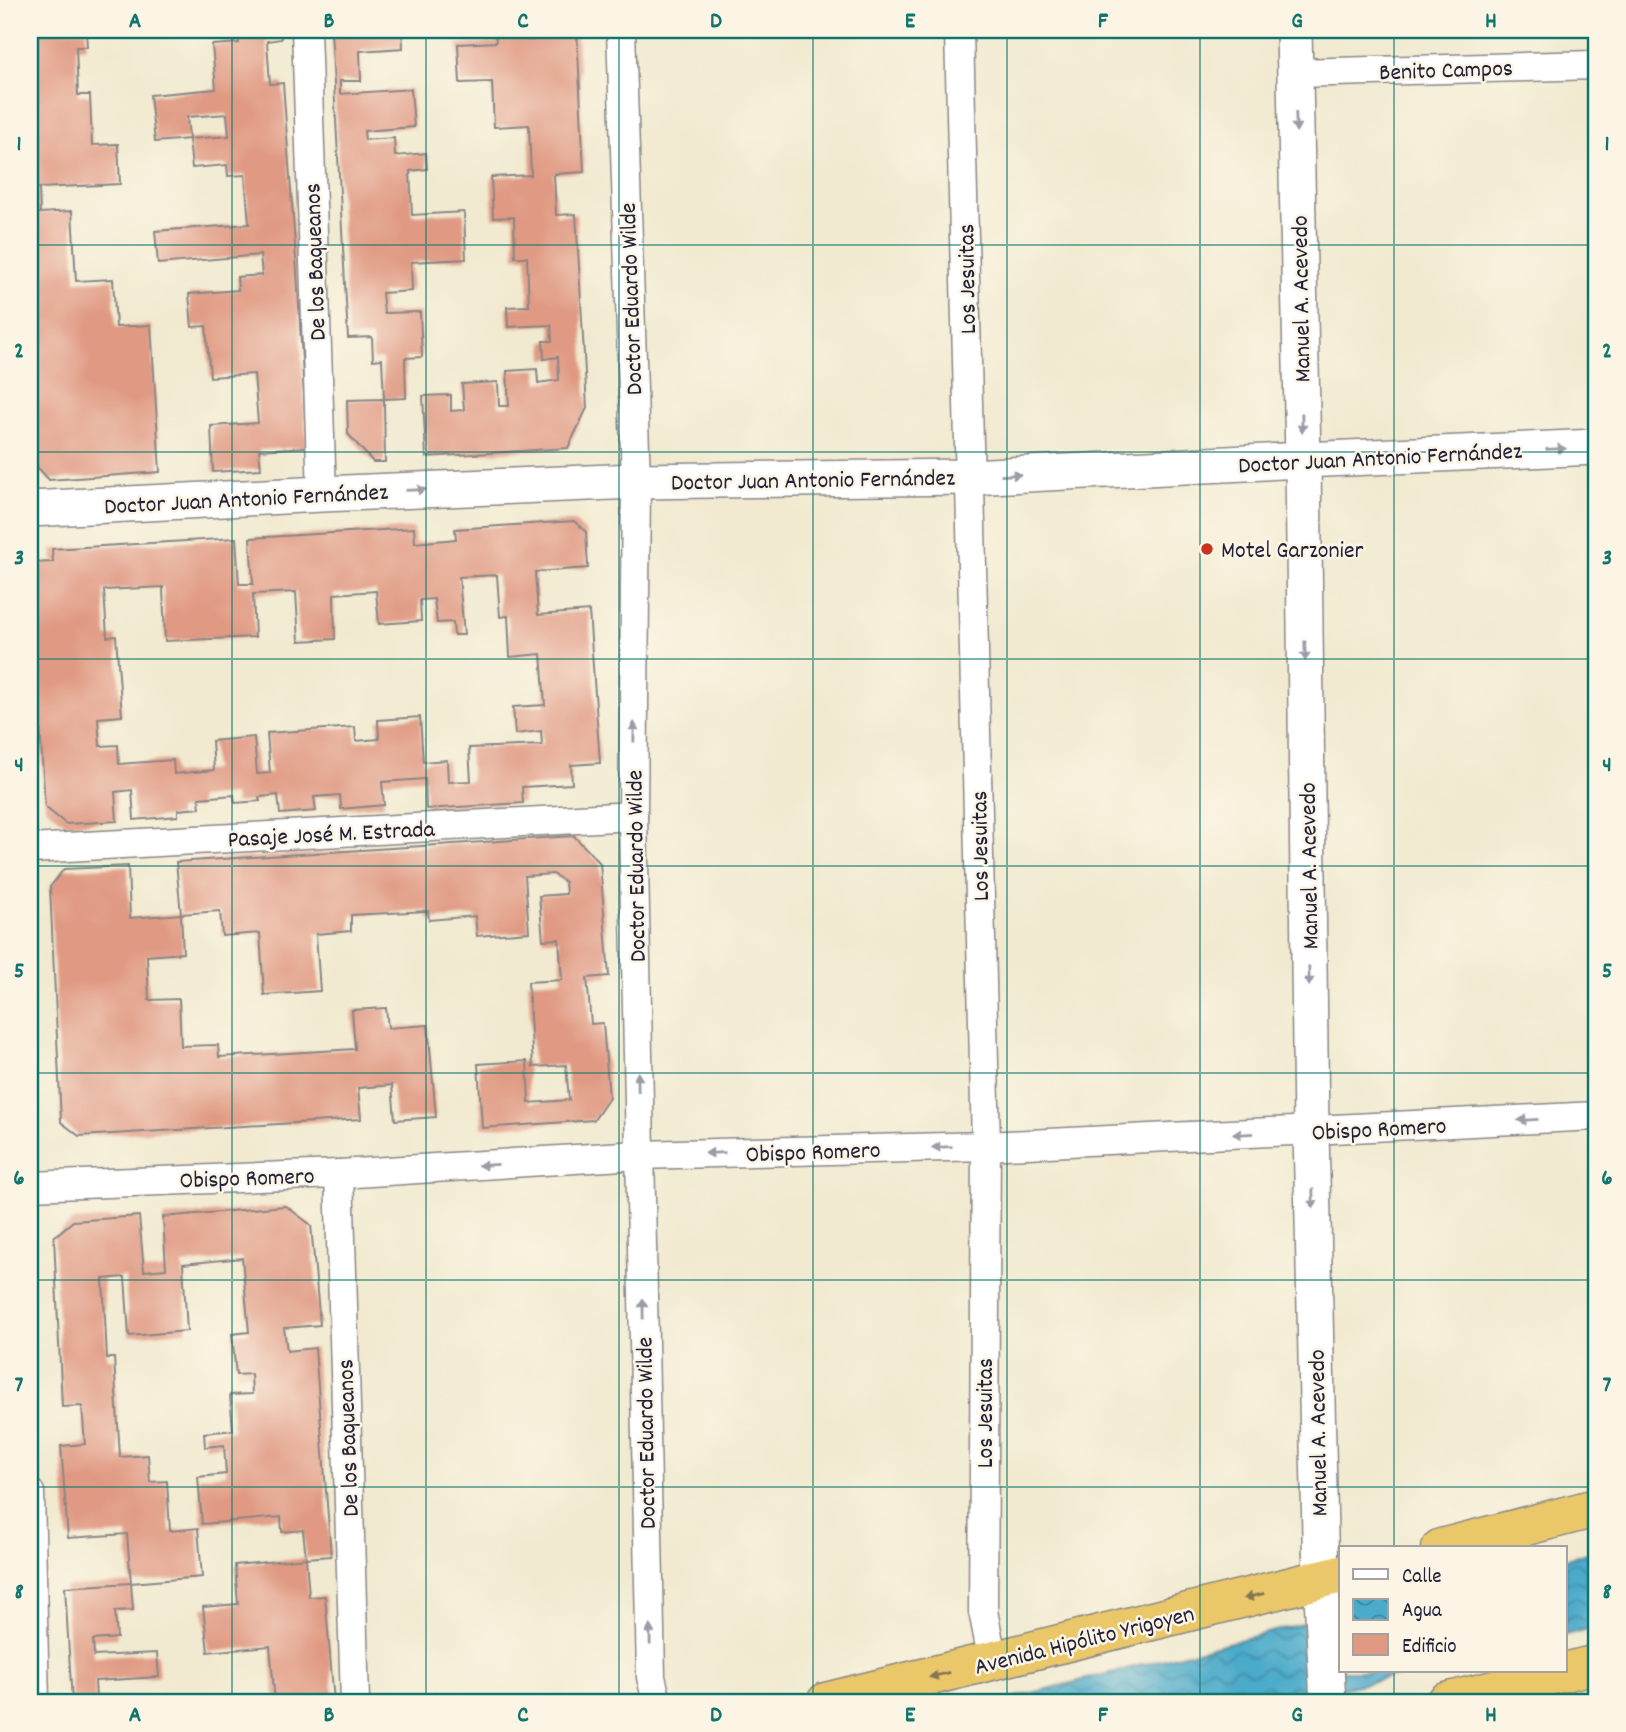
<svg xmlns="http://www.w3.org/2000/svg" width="1626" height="1732" font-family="Dekko,sans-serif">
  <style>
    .water { fill: url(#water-waves); stroke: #376683; stroke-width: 2 }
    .building { fill: #e09a83; fill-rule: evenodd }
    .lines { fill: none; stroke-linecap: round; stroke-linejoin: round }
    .minor-casing { stroke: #8a8686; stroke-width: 31 }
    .tertiary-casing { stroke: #8a8686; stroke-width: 38 }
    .trunk-casing { stroke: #8a8686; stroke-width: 41 }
    .minor { stroke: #fff; stroke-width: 28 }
    .tertiary { stroke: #fff; stroke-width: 35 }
    .trunk { stroke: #eac769; stroke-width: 38 }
    .oneway { fill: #9c9ca7 }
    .oneway2 { fill: #867452 }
    .grid { fill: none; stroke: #0f766e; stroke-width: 2; stroke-opacity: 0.55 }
    .poi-dot { fill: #c8321e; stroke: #fcf5e5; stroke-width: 2.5 }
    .labels { text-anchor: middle; stroke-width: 5; stroke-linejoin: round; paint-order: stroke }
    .street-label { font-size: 24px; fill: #22223b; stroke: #fcf5e5 }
    .poi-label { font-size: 24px; fill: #22223b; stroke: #fcf5e5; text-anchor: start }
    .neatline { fill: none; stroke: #0f766e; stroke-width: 2.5 }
    .grid-label { font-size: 23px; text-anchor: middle; font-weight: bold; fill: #0f766e }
  </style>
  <defs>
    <pattern id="water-waves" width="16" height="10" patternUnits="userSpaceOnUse" patternTransform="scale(1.75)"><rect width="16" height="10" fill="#4cabcb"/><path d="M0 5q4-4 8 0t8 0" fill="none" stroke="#3f8ba6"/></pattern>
  </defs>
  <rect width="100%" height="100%" fill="#fcf5e5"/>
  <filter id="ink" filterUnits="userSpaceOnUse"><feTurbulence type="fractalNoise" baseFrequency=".0143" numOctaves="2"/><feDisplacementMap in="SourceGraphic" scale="14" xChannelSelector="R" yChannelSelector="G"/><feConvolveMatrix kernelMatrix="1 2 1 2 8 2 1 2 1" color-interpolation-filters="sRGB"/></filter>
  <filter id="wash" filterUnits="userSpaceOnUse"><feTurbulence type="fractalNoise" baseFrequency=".00686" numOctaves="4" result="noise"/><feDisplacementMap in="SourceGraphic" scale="28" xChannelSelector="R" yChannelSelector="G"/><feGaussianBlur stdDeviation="1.57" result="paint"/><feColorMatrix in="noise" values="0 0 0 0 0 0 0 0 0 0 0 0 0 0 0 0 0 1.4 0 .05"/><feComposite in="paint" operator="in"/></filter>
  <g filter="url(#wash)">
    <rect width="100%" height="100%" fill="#f1ead0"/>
    <g class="water">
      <path d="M1596 1551V1627L1565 1635V1559Z"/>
      <path d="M1341 1614V1671H1415L1288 1702H997Z"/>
    </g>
    <g id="blocks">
      <g class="building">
        <path d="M30 30H86L87 47H76L78 95H90L92 145 118 144 120 184 39 188 40 213 72 211 76 281 113 279 116 327 151 325 160 472 49 480 31 460 30 433Z"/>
        <path d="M238 30H281V39L267 41 270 84 283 83 297 272 307 447 259 450 261 469 213 472 211 426 258 423 254 374 210 377 206 326 192 327 189 294 238 290 237 277 262 275 260 255 158 264 155 231 249 224 245 175 228 176 227 165 192 168 189 139 229 136 227 114 187 117 189 139 155 142 150 95 216 89 212 45 239 43Z"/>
        <path d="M331 30H402L403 48 360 51 361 81H340V94L411 89 414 127 364 131 365 140 394 138 395 156 426 153 427 169 410 171 412 215 464 212 466 259 411 262 412 291 382 293 384 313 420 312 422 357 405 358 406 398 384 399 382 359 373 360 372 337 348 338Z"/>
        <path d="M495 30H526L527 40H534L533 30H577L584 172 554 174 556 215 576 214 587 408 568 448 426 457 423 396 451 395V411L464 410 462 384 498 382 499 406H509L507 371 537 369 538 383 559 380 558 357 544 359 543 341H552L551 325 508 327 507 307 529 306 527 257H515L514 217 493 218 491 177 531 175 529 125 494 127 492 82 460 83 458 44 496 42Z"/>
        <path d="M384 399 385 462H373L348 434 347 400Z"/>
        <path d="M574 521 586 532 588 568 535 572 538 615 589 611 600 763 571 765 572 784 522 787 523 803 426 809 425 779 382 782 384 805 341 809 340 795 314 797 316 811 280 814 278 795 259 797 260 801 235 803 234 795 199 798 200 808 178 810V816L134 820 132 790 115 792 117 821 66 824 45 807 30 563 53 562 52 549 236 538 239 584H253L250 538 414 528 415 543 456 539 455 529ZM497 575 500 617 508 616 510 657 541 654 545 705 513 707 515 734 541 731 542 745 469 748 471 781 448 782 447 760 423 762 420 717 378 720 379 739 356 741 355 727 267 733 270 773 257 774 254 737 212 741 214 770 174 774 173 760 119 764 118 745 100 746 98 718 122 716 116 636 107 637 104 590 163 587 165 641 255 637 253 594 296 592 299 641 335 639 334 594 376 591 379 624 421 621 420 600 434 599 437 623 453 622 454 635H464L459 577Z"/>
        <path d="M574 836 600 863 609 976 587 978 591 1024 603 1023 609 1098 594 1120 482 1128 478 1064 527 1061 529 1103 569 1100 566 1065 533 1067 528 982 562 980 559 939 543 940 539 896 566 894 565 882 553 874 525 876 529 932 477 936 475 916 429 920 428 911 351 915V931L316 934 320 991 264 995 260 933 222 936 220 911 181 914 176 862Z"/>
        <path d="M128 866 130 918 181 914 183 953 147 956 149 1000 179 999 181 1046 218 1045 219 1057 355 1049 352 1010 386 1008 388 1028 428 1025 436 1117 395 1120 392 1085 358 1088 361 1119 79 1136 61 1122 50 887 64 869Z"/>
        <path d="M286 1206 311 1225 320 1325 284 1328 287 1351 315 1348 331 1556 306 1558 303 1530 282 1532 281 1517 202 1524 198 1477 226 1474 224 1445 205 1447 204 1433 233 1430 230 1395 252 1394 251 1374 236 1375 232 1334 249 1332 242 1258 183 1264 187 1331 129 1336 125 1277 103 1279 107 1358H114L120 1457 148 1455 150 1482 167 1481 170 1531 198 1528 202 1577 131 1583 127 1534 68 1538 61 1446 85 1444 82 1406 62 1407 54 1237 73 1221 139 1216 144 1271 166 1269 163 1217Z"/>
        <path d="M306 1558 309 1597 325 1596 334 1702H275L270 1646 208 1652 203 1607 238 1604 235 1565Z"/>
        <path d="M131 1583 133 1610 115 1611 117 1638 93 1640 94 1656 157 1653 159 1677 95 1681 96 1699 181 1694V1702H72L65 1587Z"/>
      </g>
    </g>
  </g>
  <g filter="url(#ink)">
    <use href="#blocks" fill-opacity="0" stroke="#8a8686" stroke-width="2"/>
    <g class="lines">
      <g class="minor-casing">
        <g id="minor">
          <path d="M306 30 322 494"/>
          <path d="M621 30 636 481 633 816 651 1677 657 1702"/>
          <path d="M959 30 986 1146 983 1611 993 1662"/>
          <path d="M1295 73 1596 65"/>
          <path d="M30 849 633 816"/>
          <path d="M339 1174 355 1702"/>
          <path d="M30 1186 339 1174 639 1155 986 1146 1596 1116"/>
          <path d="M30 1493 35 1702"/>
        </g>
      </g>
      <g class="tertiary-casing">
        <g id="tertiary">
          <path d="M1294 30 1303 460 1311 1131 1321 1579 1328 1702"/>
          <path d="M30 509 322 494 636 481 970 477 1303 460 1596 447"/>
        </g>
      </g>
      <g class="trunk-casing">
        <g id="trunk">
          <path d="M1441 1548 1596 1508"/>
          <path d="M826 1702 1341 1574"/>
          <path d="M1446 1702 1596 1664"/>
        </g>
      </g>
      <use href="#minor" class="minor"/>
      <use href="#tertiary" class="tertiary"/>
      <use href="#trunk" class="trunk"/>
    </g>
    <defs><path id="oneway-solid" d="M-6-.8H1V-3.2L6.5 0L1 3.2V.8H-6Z" transform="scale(1.75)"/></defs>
    <g class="oneway">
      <use href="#oneway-solid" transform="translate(1296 122) rotate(89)"/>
      <use href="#oneway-solid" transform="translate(1302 423) rotate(89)"/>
      <use href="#oneway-solid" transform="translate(1556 449) rotate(-2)"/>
      <use href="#oneway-solid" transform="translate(1011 475) rotate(-3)"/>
      <use href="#oneway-solid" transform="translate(416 490) rotate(-2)"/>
      <use href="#oneway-solid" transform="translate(1305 651) rotate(89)"/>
      <use href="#oneway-solid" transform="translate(634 732) rotate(-89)"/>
      <use href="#oneway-solid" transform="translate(1309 976) rotate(89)"/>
      <use href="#oneway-solid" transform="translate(638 1082) rotate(-91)"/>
      <use href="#oneway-solid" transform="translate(1528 1120) rotate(177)"/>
      <use href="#oneway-solid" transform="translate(1243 1134) rotate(177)"/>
      <use href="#oneway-solid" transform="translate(942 1147) rotate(178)"/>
      <use href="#oneway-solid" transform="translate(715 1153) rotate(178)"/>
      <use href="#oneway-solid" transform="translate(488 1165) rotate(177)"/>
      <use href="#oneway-solid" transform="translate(1313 1199) rotate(89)"/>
      <use href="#oneway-solid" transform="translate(643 1309) rotate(-91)"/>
      <use href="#oneway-solid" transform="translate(650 1635) rotate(-91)"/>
    </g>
    <g class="oneway2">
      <use href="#oneway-solid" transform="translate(1254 1596) rotate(166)"/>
      <use href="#oneway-solid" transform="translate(939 1675) rotate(166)"/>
    </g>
  </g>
  <path class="grid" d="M232 30V1702M426 30V1702M619 30V1702M813 30V1702M1007 30V1702M1200 30V1702M1394 30V1548M30 245H1596M30 452H1596M30 659H1596M30 866H1596M30 1073H1596M30 1280H1596M30 1487H1596M1394 1671V1702"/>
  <circle class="poi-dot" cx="1207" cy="549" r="7"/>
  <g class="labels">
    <g class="street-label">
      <text transform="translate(1446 69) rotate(-2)" y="8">Benito Campos</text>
      <text transform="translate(314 262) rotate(-92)" y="8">De los Baqueanos</text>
      <text transform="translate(966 279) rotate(-91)" y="8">Los Jesuitas</text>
      <text transform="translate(630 299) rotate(-92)" y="8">Doctor Eduardo Wilde</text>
      <text transform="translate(1300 299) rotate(-91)" y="8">Manuel A. Acevedo</text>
      <text transform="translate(1380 457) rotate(-3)" y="8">Doctor Juan Antonio Fernández</text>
      <text transform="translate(813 479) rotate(-1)" y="8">Doctor Juan Antonio Fernández</text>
      <text transform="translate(246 498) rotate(-3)" y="8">Doctor Juan Antonio Fernández</text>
      <text transform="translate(331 833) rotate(-3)" y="8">Pasaje José M. Estrada</text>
      <text transform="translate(979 846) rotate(-91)" y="8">Los Jesuitas</text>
      <text transform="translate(635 866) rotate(-91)" y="8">Doctor Eduardo Wilde</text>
      <text transform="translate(1308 866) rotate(-91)" y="8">Manuel A. Acevedo</text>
      <text transform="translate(1379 1128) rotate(-3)" y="8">Obispo Romero</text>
      <text transform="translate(813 1151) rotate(-2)" y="8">Obispo Romero</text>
      <text transform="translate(247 1177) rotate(-2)" y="8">Obispo Romero</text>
      <text transform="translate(984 1413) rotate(-90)" y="8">Los Jesuitas</text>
      <text transform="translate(645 1433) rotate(-91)" y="8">Doctor Eduardo Wilde</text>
      <text transform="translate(1317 1433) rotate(-91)" y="8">Manuel A. Acevedo</text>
      <text transform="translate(347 1438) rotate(-92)" y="8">De los Baqueanos</text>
      <text transform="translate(1084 1639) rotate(-14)" y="8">Avenida Hipólito Yrigoyen</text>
    </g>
    <g class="poi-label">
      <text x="1221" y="557">Motel Garzonier</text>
    </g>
  </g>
  <rect width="1626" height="1732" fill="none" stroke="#fcf5e5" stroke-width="77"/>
  <rect x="1339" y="1546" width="228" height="126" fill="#fcf5e5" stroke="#a5a1a1" stroke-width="2"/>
  <rect x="1353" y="1569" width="35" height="10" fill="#ffffff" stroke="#a5a1a1" stroke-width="2"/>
  <text x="1402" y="1582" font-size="21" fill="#22223b">Calle</text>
  <rect x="1353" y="1599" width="35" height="21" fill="url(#water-waves)" stroke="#a5a1a1" stroke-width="2"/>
  <text x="1402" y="1616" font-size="21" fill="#22223b">Agua</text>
  <rect x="1353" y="1634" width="35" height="21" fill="#e09a83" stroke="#a5a1a1" stroke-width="2"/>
  <text x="1402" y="1652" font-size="21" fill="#22223b">Edificio</text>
  <rect x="38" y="38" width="1550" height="1656" class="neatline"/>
  <g class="grid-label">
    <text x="135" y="27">A</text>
    <text x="329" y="27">B</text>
    <text x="523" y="27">C</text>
    <text x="716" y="27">D</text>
    <text x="910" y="27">E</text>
    <text x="1103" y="27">F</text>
    <text x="1297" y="27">G</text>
    <text x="1491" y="27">H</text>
    <text x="19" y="150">1</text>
    <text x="1607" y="150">1</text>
    <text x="19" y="357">2</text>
    <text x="1607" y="357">2</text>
    <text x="19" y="564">3</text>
    <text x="1607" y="564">3</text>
    <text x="19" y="771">4</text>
    <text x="1607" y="771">4</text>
    <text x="19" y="977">5</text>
    <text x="1607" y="977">5</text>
    <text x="19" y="1184">6</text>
    <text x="1607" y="1184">6</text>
    <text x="19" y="1391">7</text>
    <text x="1607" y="1391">7</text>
    <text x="19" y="1598">8</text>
    <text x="1607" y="1598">8</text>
    <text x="135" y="1721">A</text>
    <text x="329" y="1721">B</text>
    <text x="523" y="1721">C</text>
    <text x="716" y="1721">D</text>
    <text x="910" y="1721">E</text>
    <text x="1103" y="1721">F</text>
    <text x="1297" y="1721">G</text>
    <text x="1491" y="1721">H</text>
  </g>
</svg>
